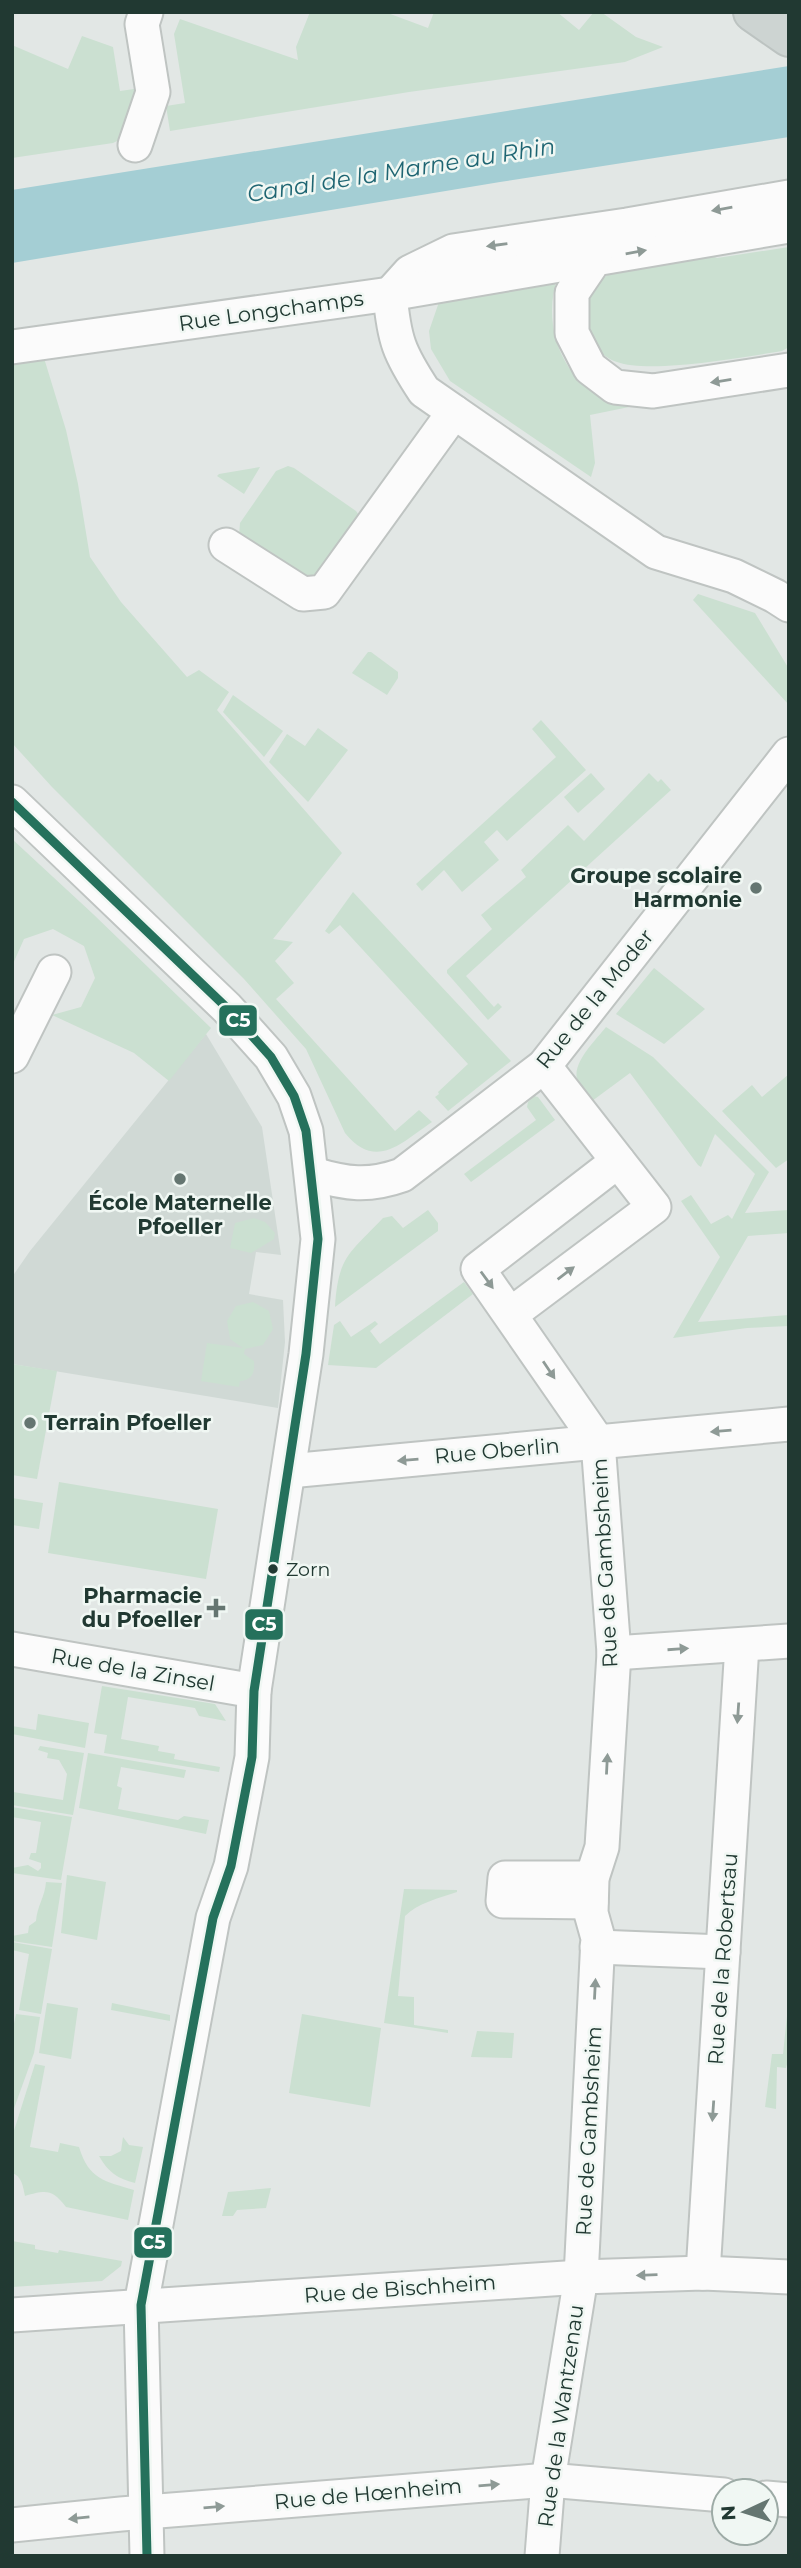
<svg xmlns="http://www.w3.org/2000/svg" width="801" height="2568" font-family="Montserrat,sans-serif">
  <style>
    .built { fill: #d0d9d5 }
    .green { fill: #cbe0d1 }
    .water { fill: #a4ced4 }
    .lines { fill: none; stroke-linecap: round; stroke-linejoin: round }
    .minor-casing { stroke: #bfc4c2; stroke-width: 37 }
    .major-casing { stroke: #bcc3c1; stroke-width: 42 }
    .minor { stroke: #fbfbfb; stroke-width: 33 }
    .major { stroke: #cdd4d2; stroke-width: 38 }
    .bus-1-casing { stroke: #f0f7f3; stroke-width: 14 }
    .bus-1 { stroke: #25715c; stroke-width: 9 }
    .oneway { fill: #8e9a96 }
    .poi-dot { fill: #657671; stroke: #f0f7f3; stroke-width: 2.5 }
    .bus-dot { fill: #213932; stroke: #f0f7f3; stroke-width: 2.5 }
    .labels { text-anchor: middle; stroke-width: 5; stroke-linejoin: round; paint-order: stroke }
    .bus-label { font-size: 19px; fill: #213932; stroke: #f0f7f3; text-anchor: start }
    .street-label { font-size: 21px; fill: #213932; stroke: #f0f7f3 }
    .poi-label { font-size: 21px; font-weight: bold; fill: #213932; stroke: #f0f7f3; text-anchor: end }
    .water-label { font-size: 23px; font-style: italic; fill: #1e6572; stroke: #f0f7f3 }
    .line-badge { stroke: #f0f7f3; stroke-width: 2.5 }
    .badge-label { font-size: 19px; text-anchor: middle; font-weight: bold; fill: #fff }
  </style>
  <rect width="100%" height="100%" fill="#e2e7e5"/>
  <path class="built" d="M206 1034 262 1127 281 1255 256 1252 249 1294 283 1300 285 1342 278 1408 12 1364V1277L30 1251Z"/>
  <g class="green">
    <path d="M310 12H385L428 28 434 12H557L579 30 594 12H601L636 37 663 47 625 62 409 92 170 131 166 106 185 103 174 34 180 19 298 60 296 47Z"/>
    <path d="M82 36 113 47 120 91 141 88 123 138 113 143 12 158V45L68 69Z"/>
    <path d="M789 247V347L782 351C745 357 650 374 617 362 602 357 585 341 584 325 582 257 658 260 706 253L717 258Z"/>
    <path d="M558 276C542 321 559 376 603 397 613 401 624 403 634 406L590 415 595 463 591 477 450 381 431 349 429 331 439 302Z"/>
    <path d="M44 358 66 430 78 484 90 557 121 602 187 677 199 670 229 692 217 710 342 853 273 939 293 942 275 961 294 983 276 999 395 1131 419 1110 432 1122C401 1143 376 1171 345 1133L306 1049 244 979 52 787 12 743V363Z"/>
    <path d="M288 466 294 468 356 511 361 518C346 540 332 576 303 579L239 536 240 523 276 471Z"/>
    <path d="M260 467 244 494 217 476 219 474Z"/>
    <path d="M698 594 755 613 789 669V705L693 600Z"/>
    <path d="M368 652H371L398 672V678L387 695 352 673Z"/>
    <path d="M233 695 283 731 264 757 223 712Z"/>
    <path d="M541 720 586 770 507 841 497 830 484 842 499 860 462 892 444 870 422 891 416 884 556 757 532 729Z"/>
    <path d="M318 728 348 750 308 802 269 762 287 734 305 746Z"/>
    <path d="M591 773 605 789 578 813 564 797Z"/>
    <path d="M649 773 658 782 661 779 671 790 466 976 494 1007 498 1003 502 1007 488 1020 447 973V970L492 929 481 915 526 877 521 870 568 825 584 841Z"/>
    <path d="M12 839 93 914 211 1028 169 1081 134 1053 52 1015 81 1007 95 978 84 946 53 929 24 939 12 966Z"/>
    <path d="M353 892 511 1061 448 1111 435 1097 439 1094 438 1092 468 1064 340 925 329 934 325 931Z"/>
    <path d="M654 968 705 1009 664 1044 616 1014Z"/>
    <path d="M606 1027 653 1057 769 1172 745 1213 789 1210V1233L748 1236 698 1322 789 1315V1326L747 1328 673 1338 720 1257 681 1201 691 1195 711 1224 728 1215 732 1219 755 1174 715 1134 701 1167 698 1165 630 1073 592 1101C588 1095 581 1089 578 1082 570 1064 596 1040 606 1027Z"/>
    <path d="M789 1074V1159L776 1168 722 1111 752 1085 762 1097Z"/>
    <path d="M534 1096 538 1097 555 1120 471 1182 464 1174 536 1120 527 1107 528 1102Z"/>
    <path d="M428 1210 438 1223V1231L335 1307C338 1256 350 1253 383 1218L392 1216 403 1228Z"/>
    <path d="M254 1218 265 1222 275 1233 274 1239 251 1253 230 1248 235 1223Z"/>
    <path d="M464 1282 473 1294 376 1368 328 1365 334 1325 340 1321 351 1337 375 1321 378 1324 370 1331 380 1344Z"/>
    <path d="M253 1302 269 1311 273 1329 263 1345 245 1349 244 1354 254 1361C255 1373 252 1380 240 1381L239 1387 201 1381 207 1343 243 1348 230 1339 227 1321 236 1306Z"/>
    <path d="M12 1364 57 1371 37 1479 12 1475Z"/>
    <path d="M59 1482 218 1509 206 1579 48 1553Z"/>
    <path d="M12 1498 43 1503 39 1529 12 1525Z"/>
    <path d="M102 1686 215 1704 226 1721 199 1716 195 1708 128 1697 121 1739 159 1746 158 1751 175 1754 174 1759 220 1767 219 1772 104 1753 107 1735 94 1733Z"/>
    <path d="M38 1714 89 1723 85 1748 12 1734V1726L36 1730Z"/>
    <path d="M40 1746 84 1753 73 1815 12 1805 13 1792 63 1800 67 1774 59 1760 47 1758 48 1753 38 1750Z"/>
    <path d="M88 1753 186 1770 184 1778 121 1767 117 1786 122 1788 118 1809 178 1820 184 1816 209 1820 206 1834 79 1808Z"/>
    <path d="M12 1807 72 1817 61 1880 12 1873V1868L28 1865 38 1871 41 1868V1863L29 1859 31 1853H36L41 1822 12 1817Z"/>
    <path d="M67 1875 106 1882 97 1940 61 1933Z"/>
    <path d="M46 1882 62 1883 52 1947 12 1941V1936L28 1933 29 1926 36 1921C37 1906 45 1897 46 1882Z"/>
    <path d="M404 1889 457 1890V1892C439 1898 418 1903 405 1916L398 1996 414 1997V2025L448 2030V2033L384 2023Z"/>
    <path d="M12 1942 52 1949 41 2014 19 2010 29 1954 12 1950Z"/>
    <path d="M789 1997V2056L786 2068 777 2067 776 2109 765 2107 772 2054H783Z"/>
    <path d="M47 2003 78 2008 71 2059 39 2053Z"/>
    <path d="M112 2003 170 2015V2021L111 2010Z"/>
    <path d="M16 2014 40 2017 34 2053 12 2114V2033Z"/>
    <path d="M302 2014 381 2028 370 2107 289 2093Z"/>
    <path d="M477 2031 514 2033 512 2058 471 2057Z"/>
    <path d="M35 2064 45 2066 30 2147 58 2152 60 2143 79 2147C89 2180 105 2181 134 2190L128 2220 66 2207C52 2189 46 2190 25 2196 23 2187 22 2176 12 2173V2137Z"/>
    <path d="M123 2137 129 2145 143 2147 135 2183C118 2179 108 2172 99 2156H111L121 2151Z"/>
    <path d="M271 2188 266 2208 237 2210 233 2216H222L228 2192Z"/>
    <path d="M12 2241 35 2245V2249L58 2253 59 2250 122 2261 121 2266 102 2281 12 2287Z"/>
  </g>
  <path class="water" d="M789 66V137L500 182 12 263V190Z"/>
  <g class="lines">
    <g class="minor-casing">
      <g id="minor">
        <path d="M135 145 153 92 142 24 146 12"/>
        <path d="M789 226 595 259 572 293V333L590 368 615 387 653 391 789 370"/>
        <path d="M392 292 410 272 453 251 627 225 789 197"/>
        <path d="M390 294C394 340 399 353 424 391L656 552 734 576 775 596 789 605"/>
        <path d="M12 347 390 294 595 259"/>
        <path d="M226 545 303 594 324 592 454 412"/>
        <path d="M12 802 227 1008 271 1057 294 1096 306 1131 318 1239 306 1354 254 1691 252 1757 231 1866 213 1918 141 2305 147 2556"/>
        <path d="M12 1056 54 972"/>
        <path d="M313 1174C347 1184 368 1187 402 1175L544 1066 789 754"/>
        <path d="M511 1314 654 1207 544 1066"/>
        <path d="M289 1471 789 1424"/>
        <path d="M12 1649 254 1691"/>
        <path d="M614 1653 789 1641"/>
        <path d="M591 1902 503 1901 505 1878H592"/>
        <path d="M597 1947 723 1952"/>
        <path d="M703 2273 742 1645"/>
        <path d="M12 2315 581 2277 703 2273 789 2277"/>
        <path d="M766 2498 789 2500"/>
        <path d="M12 2525 121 2514 548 2480 724 2495"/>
        <path d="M542 2556 548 2480 581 2277 598 1938 591 1913 592 1878 602 1847 614 1653 598 1442 478 1269 618 1161"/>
      </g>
    </g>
    <g class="major-casing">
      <path id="major" d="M753 12 789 37"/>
    </g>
    <use href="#minor" class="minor"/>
    <use href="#major" class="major"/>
    <g class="bus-1-casing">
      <path id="bus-1" d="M12 802 227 1008 271 1057 294 1096 306 1131 318 1239 306 1354 254 1691 252 1757 231 1866 213 1918 141 2305 147 2556"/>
    </g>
    <use href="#bus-1" class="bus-1"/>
  </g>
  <defs><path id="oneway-solid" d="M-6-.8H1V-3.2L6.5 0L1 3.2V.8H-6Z" transform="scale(1.75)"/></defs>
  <g class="oneway">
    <use href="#oneway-solid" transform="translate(722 209) rotate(170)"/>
    <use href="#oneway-solid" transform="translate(497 245) rotate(172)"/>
    <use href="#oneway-solid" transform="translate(636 252) rotate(-10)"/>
    <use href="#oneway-solid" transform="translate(721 381) rotate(171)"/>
    <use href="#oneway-solid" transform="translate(566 1273) rotate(-37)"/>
    <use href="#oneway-solid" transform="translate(487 1280) rotate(54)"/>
    <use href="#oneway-solid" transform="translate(549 1370) rotate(56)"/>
    <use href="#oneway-solid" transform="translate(721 1431) rotate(175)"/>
    <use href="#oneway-solid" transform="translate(408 1460) rotate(175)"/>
    <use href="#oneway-solid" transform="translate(678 1649) rotate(-4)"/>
    <use href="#oneway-solid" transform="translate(738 1713) rotate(94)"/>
    <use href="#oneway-solid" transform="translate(607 1764) rotate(-87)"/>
    <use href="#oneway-solid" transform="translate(595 1989) rotate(-87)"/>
    <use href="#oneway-solid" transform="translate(713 2111) rotate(94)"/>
    <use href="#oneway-solid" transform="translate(647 2275) rotate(178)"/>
    <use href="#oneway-solid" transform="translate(489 2485) rotate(-5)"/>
    <use href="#oneway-solid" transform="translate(214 2507) rotate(-5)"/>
    <use href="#oneway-solid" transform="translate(79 2518) rotate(174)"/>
  </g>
  <g class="poi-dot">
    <circle cx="756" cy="888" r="7"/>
    <circle cx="180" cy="1179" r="7"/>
    <circle cx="30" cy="1423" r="7"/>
    <path d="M212.5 1597.5h7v7h7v7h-7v7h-7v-7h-7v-7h7z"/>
  </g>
  <circle class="bus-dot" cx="273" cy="1569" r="6"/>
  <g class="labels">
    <g class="bus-label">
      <text x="286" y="1576">Zorn</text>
    </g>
    <g class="street-label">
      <text transform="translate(271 311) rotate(-8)" y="7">Rue Longchamps</text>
      <text transform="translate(595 999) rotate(-51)" y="7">Rue de la Moder</text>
      <text transform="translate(497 1451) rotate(-5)" y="7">Rue Oberlin</text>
      <text transform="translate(605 1563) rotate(-93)" y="7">Rue de Gambsheim</text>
      <text transform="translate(133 1670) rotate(10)" y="7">Rue de la Zinsel</text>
      <text transform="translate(723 1959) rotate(-86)" y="7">Rue de la Robertsau</text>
      <text transform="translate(589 2131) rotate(-87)" y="7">Rue de Gambsheim</text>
      <text transform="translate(400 2289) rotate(-4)" y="7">Rue de Bischheim</text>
      <text transform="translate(561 2416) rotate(-82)" y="7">Rue de la Wantzenau</text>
      <text transform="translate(368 2494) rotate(-5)" y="7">Rue de Hœnheim</text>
    </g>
    <g class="poi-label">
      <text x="742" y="883">Groupe scolaire<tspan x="742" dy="24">Harmonie</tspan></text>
      <text x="180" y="1210" text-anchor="middle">École Maternelle<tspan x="180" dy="24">Pfoeller</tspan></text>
      <text x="44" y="1430" text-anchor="start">Terrain Pfoeller</text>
      <text x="202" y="1603">Pharmacie<tspan x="202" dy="24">du Pfoeller</tspan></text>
    </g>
    <g class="water-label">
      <text transform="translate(401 170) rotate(-9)" y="8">Canal de la Marne au Rhin</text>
    </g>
  </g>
  <g class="line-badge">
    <rect x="218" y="1004" width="40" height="33" rx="7" fill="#25715c"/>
    <rect x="244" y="1608" width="40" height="33" rx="7" fill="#25715c"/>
    <rect x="133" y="2226" width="40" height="33" rx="7" fill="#25715c"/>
  </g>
  <g class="badge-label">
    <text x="238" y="1027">C5</text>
    <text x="264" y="1631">C5</text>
    <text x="153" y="2249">C5</text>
  </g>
  <rect width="801" height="2568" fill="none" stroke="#213932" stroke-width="28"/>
  <g transform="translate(745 2512) rotate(266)"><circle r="33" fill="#f0f7f3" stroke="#9daba6" stroke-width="2"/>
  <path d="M0-5L12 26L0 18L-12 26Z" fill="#657671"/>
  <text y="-10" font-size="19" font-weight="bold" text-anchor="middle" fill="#213932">N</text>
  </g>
</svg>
